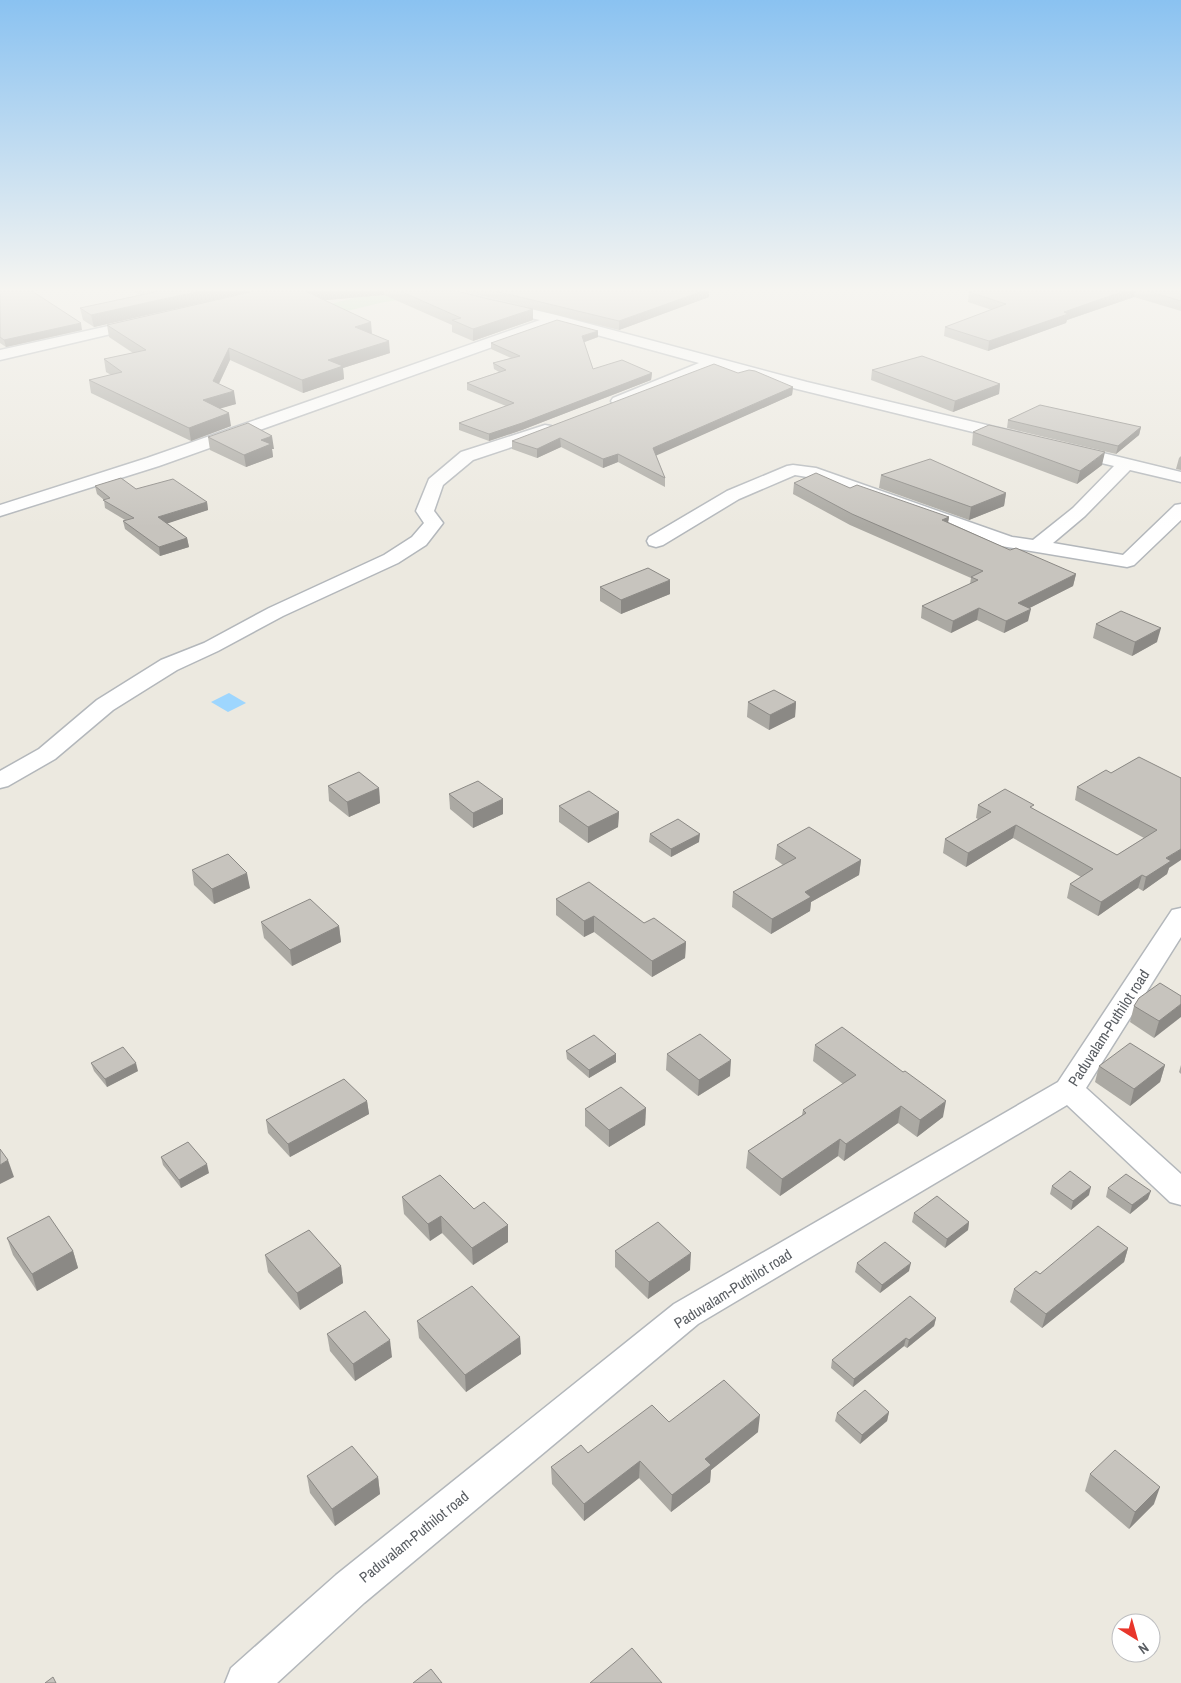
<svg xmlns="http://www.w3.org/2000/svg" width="1181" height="1683" font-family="'Archivo Narrow',sans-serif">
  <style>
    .green { fill: #bde4bc }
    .water { fill: #9ed6fe }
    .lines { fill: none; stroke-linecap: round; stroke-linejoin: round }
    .minor-casing { stroke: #b3b7bb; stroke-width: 3 }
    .minor { fill: #fff; fill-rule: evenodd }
    .wall { fill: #aba9a3 }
    .shaded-wall { fill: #8b8985 }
    .building { fill: #c7c4be; stroke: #8b8985 }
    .labels { text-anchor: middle; stroke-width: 4; stroke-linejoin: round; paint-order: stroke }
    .near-street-label { font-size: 15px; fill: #595d62; stroke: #fff }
  </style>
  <rect width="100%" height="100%" fill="#ece9e0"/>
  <path class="green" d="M385 295 408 299 384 302 343 312 330 304 358 297Z"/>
  <path class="water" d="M229 693 246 703 228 712 211 702Z"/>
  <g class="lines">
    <g class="minor-casing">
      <g id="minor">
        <path d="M430 291H453L556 315 807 382 1020 433 1022 437 1020 441 1014 442 797 389 715 367 619 406 613 404 611 401 613 398 699 363 557 324 159 466 0 516V505L147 458 540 320 485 308 432 294Z"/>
        <path d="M140 319 145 320 147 323 145 326 0 360V350Z"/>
        <path d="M545 425 551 426 553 430 551 434 473 460 443 485 434 511 443 523 426 545 398 563 283 616 218 651 177 670 113 710 55 759 8 786 0 788V771L39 749 97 700 161 660 204 643 269 608 384 555 412 537 424 523 416 511 429 479 461 452Z"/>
        <path d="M1070 445 1181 472V482L1130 470 1085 516 1053 543 1123 555 1175 505 1181 504V520L1134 565 1127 567 1001 546 807 477 795 475 739 499 663 545 656 547 649 545 647 541 649 537 727 491 787 466 793 465 816 468 1012 537 1033 540 1073 508 1114 466 1064 454 1061 450 1064 446Z"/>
        <path d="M1181 908V937L1086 1088 1181 1174V1205L1170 1202 1067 1105 698 1324 364 1603 277 1683H225L231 1668 336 1575 674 1304 1058 1082 1172 910Z"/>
      </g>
    </g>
    <use href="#minor" class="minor"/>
  </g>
  <g class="wall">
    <path d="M0 291 82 330 6 347 0 343Z"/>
    <path d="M133 291H254L94 327 83 320 80 308 141 295Z"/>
    <path d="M255 291H457L484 298 531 308 462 291H709V297L619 330 533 309V320L473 341 452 332V325L384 295 324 300 372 334 390 353 343 368 344 379 303 393 230 360 219 384 236 404 220 408 231 426 191 441 91 393 89 380 111 375 106 372 104 359 133 353 109 337 107 325Z"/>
    <path d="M973 291H1181V311L1134 297 1067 320 1066 323 988 351 944 336 945 327 992 310 968 302 969 292Z"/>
    <path d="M598 337 584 342 593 369 652 373 651 380 522 430 489 441 459 430V423L506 406 467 390V383L499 372 494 369 493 363 511 358 491 349V343Z"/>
    <path d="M872 370 1000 384 999 394 953 412 871 380Z"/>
    <path d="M793 387 792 395 656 455 665 478V487L618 462 603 468 561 447 537 458 512 449V441Z"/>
    <path d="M1008 420 1141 427 1139 435 1116 454 1007 428Z"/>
    <path d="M973 432 1102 465 1077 484 972 445Z"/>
    <path d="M208 437 274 449H272L273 457 246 467 210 450Z"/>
    <path d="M1181 456V470L1176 469 1179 458Z"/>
    <path d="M881 475 1006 493 1004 506 969 520 879 488Z"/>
    <path d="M794 483 850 488 949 517 948 522 1010 550 1076 574 1073 586 1029 608 1028 621 1004 633 977 620 951 633 921 618 922 606 970 584 971 578 850 525 793 494Z"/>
    <path d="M95 486 136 489 207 502 208 510 167 523 187 538 189 547 160 556 125 529 123 521 125 520 105 508 104 500 97 494Z"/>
    <path d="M600 587 670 594 621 614 600 601Z"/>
    <path d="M1096 624 1157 642 1132 656 1093 638Z"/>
    <path d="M748 702H796L795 717 769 730 747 717Z"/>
    <path d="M1139 757 1169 868 1167 874 1143 891 1138 888 1098 916 1067 898 1070 884 1081 877 1013 838 966 867 943 853 945 839 978 819 976 818 978 805 1033 809 1117 855 1144 838 1075 800 1077 787 1111 773Z"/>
    <path d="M328 786 379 788 380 803 349 817 329 801Z"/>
    <path d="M449 794 503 814 473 828 450 809Z"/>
    <path d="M559 806 619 812 618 827 588 843 559 822Z"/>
    <path d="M650 834 699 842 671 857 649 842Z"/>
    <path d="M777 845 861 860 859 875 811 902 810 911 771 934 732 907 733 892 783 865 775 859Z"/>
    <path d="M192 870 250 888 214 904 194 885Z"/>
    <path d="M556 899 644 923 686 942 685 958 652 977 594 932 584 937 556 915Z"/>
    <path d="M261 922 339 926 341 942 292 966 264 938Z"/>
    <path d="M1181 996 1154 1038 1130 1022 1134 1006Z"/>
    <path d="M815 1045 943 1117 917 1137 898 1123 844 1161 838 1156 780 1196 746 1168 748 1151 802 1115 803 1110 843 1084 813 1061Z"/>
    <path d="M566 1051 616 1054V1062L589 1078 567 1059Z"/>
    <path d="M667 1054 730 1076 698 1096 666 1070Z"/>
    <path d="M91 1063 138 1071 107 1087 94 1071Z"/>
    <path d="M1165 1065 1160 1082 1130 1106 1095 1082 1099 1066Z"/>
    <path d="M1181 1065V1074L1179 1072Z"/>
    <path d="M367 1101 369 1114 290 1157 268 1133 266 1120Z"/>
    <path d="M646 1108 645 1125 609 1147 585 1126V1109Z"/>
    <path d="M161 1157 209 1173 181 1188 163 1165Z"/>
    <path d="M1052 1186 1089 1195 1071 1210 1050 1194Z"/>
    <path d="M1108 1188 1148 1199 1130 1214 1106 1197Z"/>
    <path d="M402 1197 474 1209 508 1225V1242L473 1265 442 1233 430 1241 404 1214Z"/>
    <path d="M914 1213 969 1222 968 1230 945 1248 912 1222Z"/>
    <path d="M7 1238 73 1251 78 1268 37 1291 13 1255Z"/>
    <path d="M1128 1248 1124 1262 1042 1328 1010 1302 1014 1289 1040 1274Z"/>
    <path d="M615 1251 690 1270 648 1299 615 1267Z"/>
    <path d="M265 1255 341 1266 343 1283 300 1310 268 1272Z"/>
    <path d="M857 1263 909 1271 880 1293 855 1272Z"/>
    <path d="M936 1318 934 1326 907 1348 904 1346 853 1387 831 1368 832 1360Z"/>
    <path d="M417 1321 520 1337 521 1354 466 1392 419 1338Z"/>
    <path d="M327 1334 392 1357 355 1381 330 1351Z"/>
    <path d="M889 1412 887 1421 860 1444 835 1421 837 1413Z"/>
    <path d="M669 1422 758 1432 711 1470 710 1482 671 1512 639 1478 584 1521 552 1484 551 1467Z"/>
    <path d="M1090 1474 1154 1504 1129 1529 1085 1491Z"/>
    <path d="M307 1476 378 1477 380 1494 335 1526 310 1493Z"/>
  </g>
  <g class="shaded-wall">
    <path d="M200 291H254L94 327 91 315Z"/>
    <path d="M303 291H384V295L304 302Z"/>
    <path d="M703 291H709V297L619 330V321Z"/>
    <path d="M1124 291H1135L1134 297 1067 320 1066 323 988 351 989 341 1064 312Z"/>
    <path d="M533 309V320L473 341V329Z"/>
    <path d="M371 322 372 334 355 327Z"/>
    <path d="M81 323 82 330 6 347 4 340Z"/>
    <path d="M598 331V337L582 343V336Z"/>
    <path d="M389 341 390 353 343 368 344 379 303 393 302 380 328 360Z"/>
    <path d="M229 348 230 360 214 394 213 381Z"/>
    <path d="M652 373 651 380 522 430 489 441V434Z"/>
    <path d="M1000 384 999 394 953 412 955 401Z"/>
    <path d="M793 387 792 395 653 457V448Z"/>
    <path d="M234 391 236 404 205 413 203 400Z"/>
    <path d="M229 413 231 426 191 441 189 428Z"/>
    <path d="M1141 427 1139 435 1116 454 1118 446Z"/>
    <path d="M272 436 274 449H272L273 457 246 467 244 455 261 440Z"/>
    <path d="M560 438 561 447 537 458V449Z"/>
    <path d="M1105 452 1102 465 1077 484 1080 471Z"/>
    <path d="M618 454V462L603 468V459Z"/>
    <path d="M1006 493 1004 506 969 520 971 507Z"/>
    <path d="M207 502 208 510 160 526 158 517Z"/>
    <path d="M949 517 947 529 942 520Z"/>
    <path d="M187 538 189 547 160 556 159 547Z"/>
    <path d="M1076 574 1073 586 1016 615 1018 603Z"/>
    <path d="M670 580V594L621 614V600Z"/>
    <path d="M979 608 977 620 951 633 953 621Z"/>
    <path d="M1031 609 1028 621 1004 633 1006 621Z"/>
    <path d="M1161 628 1157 642 1132 656 1135 642Z"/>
    <path d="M796 702 795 717 769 730 770 715Z"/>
    <path d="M379 788 380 803 349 817 347 802Z"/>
    <path d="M503 799V814L473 828V813Z"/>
    <path d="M619 812 618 827 588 843V827Z"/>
    <path d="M1016 825 1013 838 966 867 968 853Z"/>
    <path d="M700 834 699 842 671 857V849Z"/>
    <path d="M1181 849V860L1169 868 1167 874 1143 891 1146 877 1166 858Z"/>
    <path d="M861 860 859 875 811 902 810 911 771 934 772 919 805 892Z"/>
    <path d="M247 873 250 888 214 904 212 889Z"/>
    <path d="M1142 875 1138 888 1098 916 1101 902Z"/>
    <path d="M594 916V932L584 937V921Z"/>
    <path d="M339 926 341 942 292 966 290 950Z"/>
    <path d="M686 942 685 958 652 977V961Z"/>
    <path d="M1181 1004V1017L1154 1038 1159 1021Z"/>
    <path d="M616 1054V1062L589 1078V1070Z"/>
    <path d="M731 1060 730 1076 698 1096 699 1080Z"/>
    <path d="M136 1063 138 1071 107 1087 105 1079Z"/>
    <path d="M1165 1065 1160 1082 1130 1106 1134 1089Z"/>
    <path d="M367 1101 369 1114 290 1157 288 1144Z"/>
    <path d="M946 1101 943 1117 917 1137 920 1120Z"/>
    <path d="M901 1106 898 1123 844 1161 846 1144Z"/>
    <path d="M646 1108 645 1125 609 1147V1130Z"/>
    <path d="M840 1139 838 1156 780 1196 782 1179Z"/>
    <path d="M8 1160 14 1177 0 1184V1165Z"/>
    <path d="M207 1164 209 1173 181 1188 179 1180Z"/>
    <path d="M1091 1187 1089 1195 1071 1210 1073 1201Z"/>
    <path d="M1151 1191 1148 1199 1130 1214 1132 1205Z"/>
    <path d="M441 1216 442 1233 430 1241 428 1224Z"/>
    <path d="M969 1222 968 1230 945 1248 947 1239Z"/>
    <path d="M508 1225V1242L473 1265 472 1248Z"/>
    <path d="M1128 1248 1124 1262 1042 1328 1046 1314Z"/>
    <path d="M73 1251 78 1268 37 1291 32 1274Z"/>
    <path d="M691 1253 690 1270 648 1299 649 1282Z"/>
    <path d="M911 1263 909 1271 880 1293 882 1285Z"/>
    <path d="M341 1266 343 1283 300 1310 297 1293Z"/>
    <path d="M936 1318 934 1326 907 1348 909 1340Z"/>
    <path d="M520 1337 521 1354 466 1392 465 1375Z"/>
    <path d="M906 1338 904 1346 853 1387 854 1379Z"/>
    <path d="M390 1340 392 1357 355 1381 353 1364Z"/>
    <path d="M889 1412 887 1421 860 1444 862 1435Z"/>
    <path d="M760 1415 758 1432 711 1470 710 1482 671 1512 672 1495 705 1459Z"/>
    <path d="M640 1461 639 1478 584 1521V1504Z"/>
    <path d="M378 1477 380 1494 335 1526 332 1509Z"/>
    <path d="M1160 1487 1154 1504 1129 1529 1135 1512Z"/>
  </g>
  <g class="building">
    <path d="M0 291H32L81 323 4 340 0 337Z"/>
    <path d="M153 291H200L91 315 80 308 155 292Z"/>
    <path d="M255 291H305L371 322 355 327 389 341 328 360 343 366 302 380 229 348 213 381 234 391 203 400 229 413 189 428 89 380 122 372 104 359 146 350 107 325Z"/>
    <path d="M400 291H457L484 298 533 309 473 329 452 320 461 318Z"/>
    <path d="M495 291H703L619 321Z"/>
    <path d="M973 291H1124L1064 312 1068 314 989 341 945 327 1006 304 969 292Z"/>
    <path d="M1148 291H1181V301Z"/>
    <path d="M557 320 598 331 582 336 593 369 622 360 652 373 522 423 489 434 459 423 514 403 467 383 506 370 493 363 520 356 491 343Z"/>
    <path d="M922 356 1000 384 955 401 872 370Z"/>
    <path d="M714 364 738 373 749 370 755 371 793 387 653 448 665 478 618 454 603 459 560 438 537 449 512 441Z"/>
    <path d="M1040 405 1141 427 1118 446 1008 420Z"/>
    <path d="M248 423 272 436 261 440 271 444 244 455 208 437Z"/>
    <path d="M989 425 1105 452 1080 471 973 432Z"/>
    <path d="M930 459 1006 493 971 507 881 475Z"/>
    <path d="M816 473 850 488 857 485 949 517 942 520 1010 550 1016 548 1076 574 1018 603 1031 609 1006 621 979 608 953 621 922 606 978 580 971 577 983 571 852 514 794 483Z"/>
    <path d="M121 478 136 489 173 479 207 502 158 517 187 538 159 547 123 521 134 518 103 500 110 498 95 486Z"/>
    <path d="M648 568 670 580 621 600 600 587Z"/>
    <path d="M1121 611 1161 628 1135 642 1096 624Z"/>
    <path d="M774 690 796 702 770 715 748 702Z"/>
    <path d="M1139 757 1181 778V849L1166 858 1171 861 1146 877 1142 875 1101 902 1070 884 1093 869 1016 825 968 853 945 839 991 812 978 805 1005 789 1034 805 1030 807 1117 855 1157 830 1077 787 1106 770 1111 773Z"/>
    <path d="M359 772 379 788 347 802 328 786Z"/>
    <path d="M478 781 503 799 473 813 449 794Z"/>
    <path d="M589 791 619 812 588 827 559 806Z"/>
    <path d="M678 819 700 834 671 849 650 834Z"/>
    <path d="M809 827 861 860 805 892 811 897 772 919 733 892 796 858 777 845Z"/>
    <path d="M228 854 247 873 212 889 192 870Z"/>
    <path d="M589 882 644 923 654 918 686 942 652 961 594 916 584 921 556 899Z"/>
    <path d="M310 899 339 926 290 950 261 922Z"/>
    <path d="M1160 983 1181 996V1004L1159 1021 1134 1006 1139 998Z"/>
    <path d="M842 1027 903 1072 905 1071 946 1101 920 1120 901 1106 846 1144 840 1139 782 1179 748 1151 806 1113 803 1110 856 1075 815 1045Z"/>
    <path d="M700 1034 731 1060 699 1080 667 1054Z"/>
    <path d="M594 1035 616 1054 589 1070 566 1051Z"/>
    <path d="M1130 1043 1165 1065 1134 1089 1099 1066Z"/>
    <path d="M123 1047 136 1063 105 1079 91 1063Z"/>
    <path d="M344 1079 367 1101 288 1144 266 1120Z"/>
    <path d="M621 1087 646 1108 609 1130 585 1109Z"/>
    <path d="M188 1142 207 1164 179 1180 161 1157Z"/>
    <path d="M0 1149 8 1160 0 1165Z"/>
    <path d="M1070 1171 1091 1187 1073 1201 1052 1186Z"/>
    <path d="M1126 1174 1151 1191 1132 1205 1108 1188Z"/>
    <path d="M440 1175 474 1209 484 1202 508 1225 472 1248 441 1216 428 1224 402 1197Z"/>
    <path d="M937 1196 969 1222 947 1239 914 1213Z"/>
    <path d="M49 1216 73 1251 32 1274 7 1238Z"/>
    <path d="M658 1222 691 1253 649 1282 615 1251Z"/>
    <path d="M1098 1226 1128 1248 1046 1314 1014 1289 1036 1271 1040 1274Z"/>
    <path d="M309 1230 341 1266 297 1293 265 1255Z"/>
    <path d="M885 1242 911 1263 882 1285 857 1263Z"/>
    <path d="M472 1286 520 1337 465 1375 417 1321Z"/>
    <path d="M910 1296 936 1318 909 1340 906 1338 854 1379 832 1360Z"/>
    <path d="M365 1311 390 1340 353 1364 327 1334Z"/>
    <path d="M724 1380 760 1415 705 1459 711 1465 672 1495 640 1461 584 1504 551 1467 581 1445 588 1453 652 1405 669 1422Z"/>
    <path d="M865 1390 889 1412 862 1435 837 1413Z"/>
    <path d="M352 1446 378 1477 332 1509 307 1476Z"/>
    <path d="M1115 1450 1160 1487 1135 1512 1090 1474Z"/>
    <path d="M632 1648 662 1683H590Z"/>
    <path d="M431 1669 442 1683H413Z"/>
    <path d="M53 1677 56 1683H45Z"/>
  </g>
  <linearGradient id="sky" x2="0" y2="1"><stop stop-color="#8ac2f1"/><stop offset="0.55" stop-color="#f6f5f1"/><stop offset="1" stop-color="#f6f5f1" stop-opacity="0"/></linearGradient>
  <rect width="1181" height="527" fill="url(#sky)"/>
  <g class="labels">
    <g class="near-street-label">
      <text transform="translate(1109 1028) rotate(-57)" y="5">Paduvalam-Puthilot road</text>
      <text transform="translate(733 1289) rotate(-32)" y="5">Paduvalam-Puthilot road</text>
      <text transform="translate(414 1537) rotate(-39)" y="5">Paduvalam-Puthilot road</text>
    </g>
  </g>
  <g transform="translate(1136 1638) rotate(143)"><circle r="24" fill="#ffffff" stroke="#bdbec0"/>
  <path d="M0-4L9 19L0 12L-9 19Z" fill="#e8362b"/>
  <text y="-8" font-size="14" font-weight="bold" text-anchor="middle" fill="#595d62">N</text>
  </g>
</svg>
